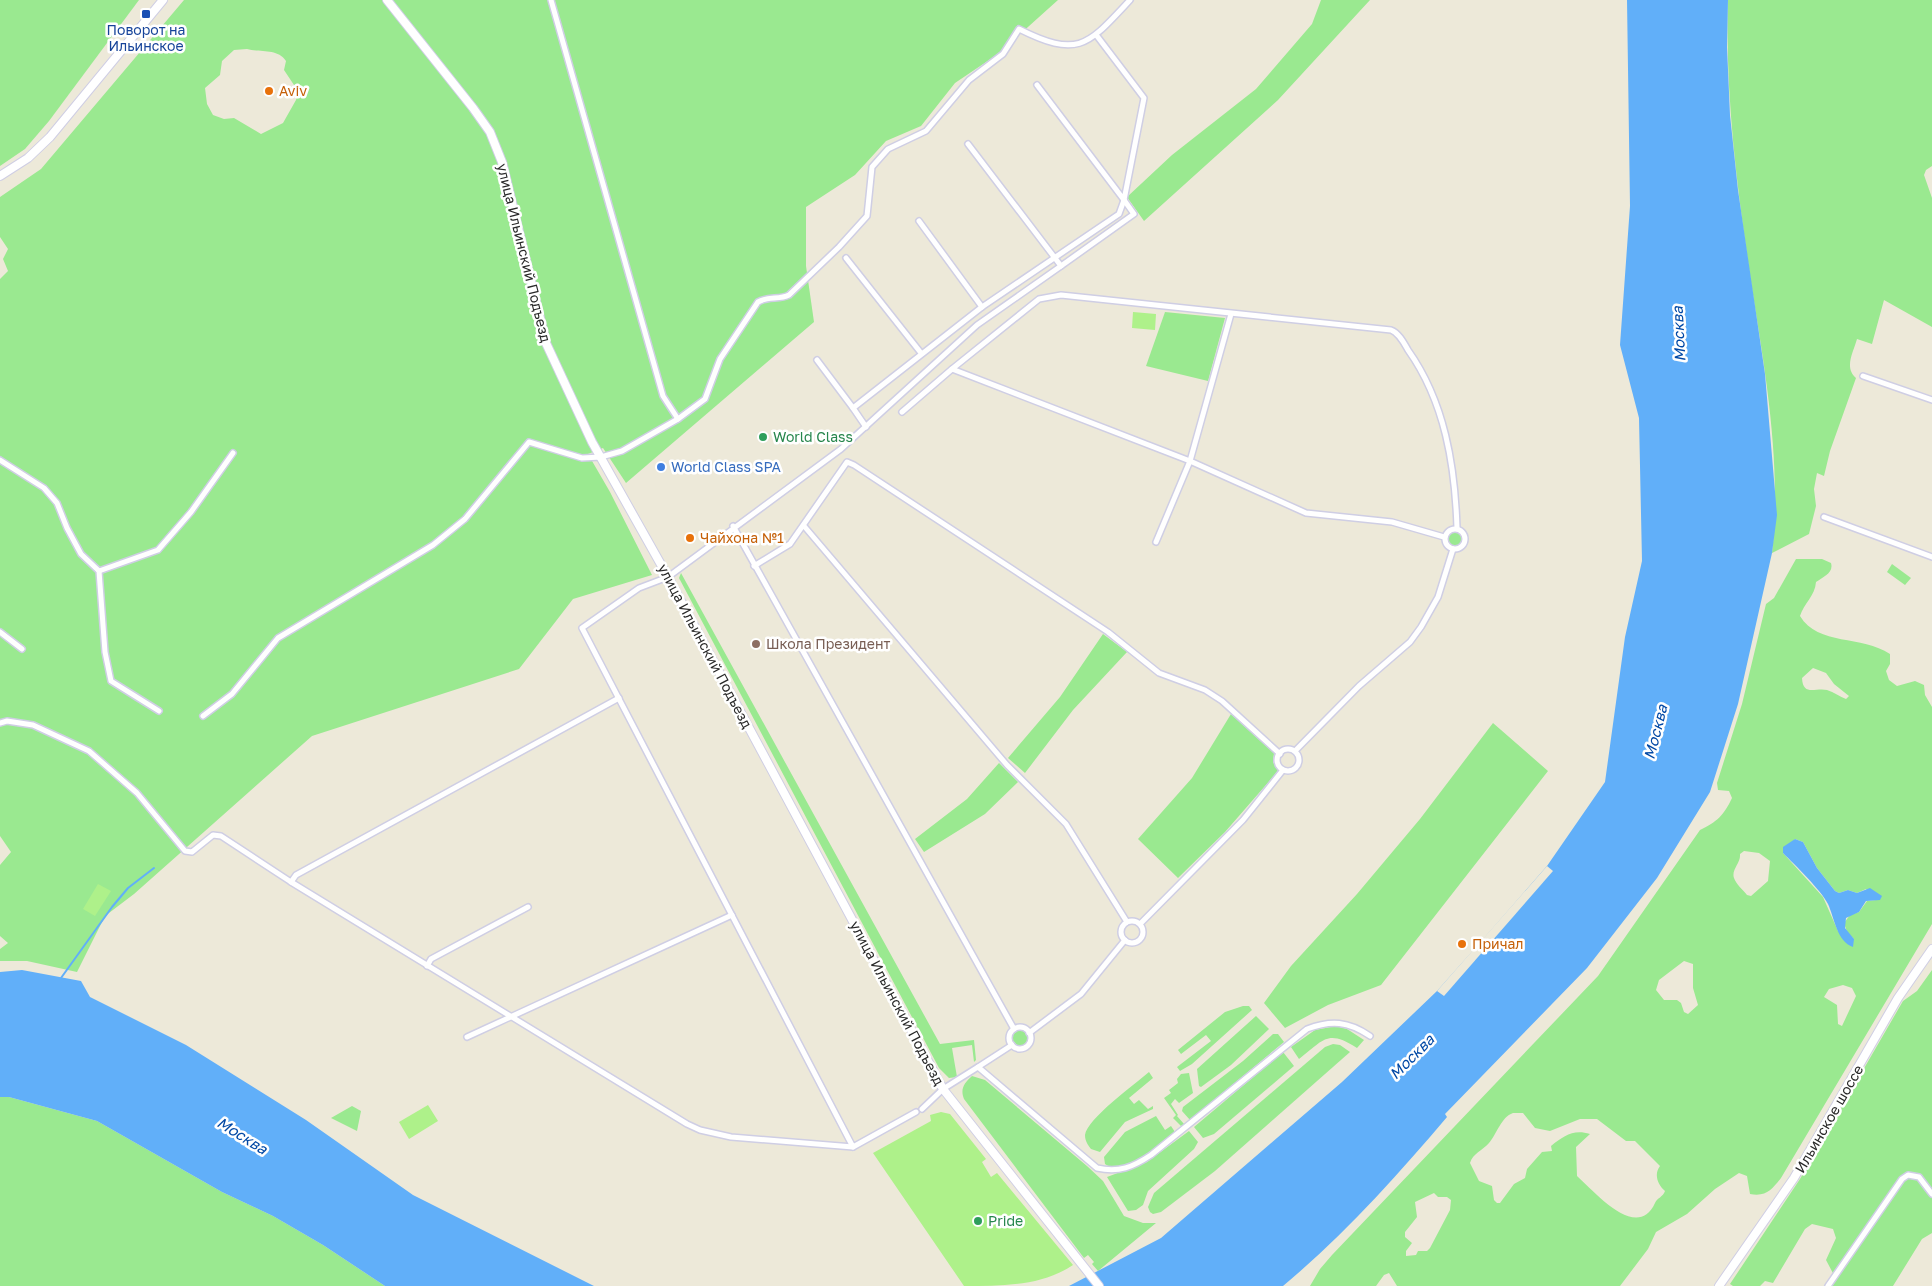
<svg xmlns="http://www.w3.org/2000/svg" width="1932" height="1286" font-family="'Golos Text',sans-serif">
  <style>
    .green { fill: #9ae990; fill-rule: evenodd }
    .pitch { fill: #aef18a }
    .water { fill: #61aff9 }
    .pier { fill: #ede9d9 }
    .lines { fill: none; stroke-linecap: round; stroke-linejoin: round }
    .stream { stroke: #61aff9; stroke-width: 2 }
    .minor-casing { stroke: #cfcee4; stroke-width: 8 }
    .secondary-casing { stroke: #cfcee4; stroke-width: 10 }
    .minor { stroke: #fff; stroke-width: 5 }
    .secondary { stroke: #fff; stroke-width: 8 }
    .transit-dot { fill: #1a4fb4; stroke: #fff; stroke-width: 2 }
    .food-dot { fill: #e8710a; stroke: #fff; stroke-width: 2 }
    .leisure-dot { fill: #2e9e5b; stroke: #fff; stroke-width: 2 }
    .shop-dot { fill: #3f7fe0; stroke: #fff; stroke-width: 2 }
    .education-dot { fill: #8d6e63; stroke: #fff; stroke-width: 2 }
    .labels { text-anchor: middle; stroke-width: 5; stroke-linejoin: round; paint-order: stroke }
    .transit-label { font-size: 14px; fill: #164399; stroke: #fff }
    .food-label { font-size: 14px; fill: #c56008; stroke: #fff; text-anchor: start }
    .street-label { font-size: 14px; fill: #292929; stroke: #fff }
    .leisure-label { font-size: 14px; fill: #27864d; stroke: #fff; text-anchor: start }
    .shop-label { font-size: 14px; fill: #366cbe; stroke: #fff; text-anchor: start }
    .education-label { font-size: 14px; fill: #785e54; stroke: #fff; text-anchor: start }
    .water-label { font-size: 15px; font-style: italic; fill: #0148a5; stroke: #fff }
  </style>
  <rect width="100%" height="100%" fill="#ede9d9"/>
  <g class="green">
    <path d="M0 0H139L49 121 25 149 0 166Z"/>
    <path d="M184 0H1058L998 54 955 83 921 126 886 141 855 175 806 207V266L814 322 626 483 603 448 588 454 610 492 652 575 573 599 519 669 312 736 134 894 105 916 77 972 27 961H0V949L8 943 0 936V865L11 852 0 836V279L8 271 3 259 8 249 0 237V197L41 169ZM247 49C261 53 277 48 286 61L284 70 298 91 296 100 283 123 261 134 234 118 224 119 213 115 207 104 205 88 220 75 222 61 234 50Z"/>
    <path d="M1321 0H1370L1278 100 1144 221 1127 197 1172 155 1256 89 1312 24Z"/>
    <path d="M1728 0H1932V166L1926 170 1924 175 1932 198V327L1884 300 1872 344 1857 339C1853 353 1844 368 1856 378L1830 451 1824 476 1817 473 1814 489 1816 506 1809 534 1772 553C1782 463 1765 371 1751 282 1737 188 1725 95 1728 0Z"/>
    <path d="M1165 312 1225 318 1208 381 1146 366Z"/>
    <circle cx="1455" cy="539" r="7"/>
    <path d="M1796 559H1822L1831 563C1834 573 1823 577 1816 582 1815 596 1804 603 1800 616 1818 646 1862 635 1890 654V664L1886 671 1889 680 1897 686 1915 681 1924 685 1925 695 1932 707V924L1781 1178C1772 1189 1767 1197 1750 1194L1747 1176 1739 1173 1715 1189 1687 1214 1656 1232 1648 1249 1620 1286H1397L1389 1273 1384 1275 1376 1286H1310L1320 1269 1332 1255 1598 976 1700 830C1717 822 1724 815 1732 798L1729 791 1718 790 1717 783 1742 704 1766 604 1774 598ZM1813 668 1826 673 1834 684 1849 696 1846 699C1840 697 1834 692 1827 690 1816 687 1803 697 1802 678ZM1795 839 1803 842 1817 868 1835 891 1839 893 1848 890 1857 893 1866 889 1876 900 1867 901 1859 912 1850 915 1844 923 1847 932 1854 939 1838 931 1823 897 1783 853ZM1744 851 1759 853 1770 861 1768 881 1751 896 1747 895C1743 890 1736 884 1734 878 1731 870 1741 863 1740 854ZM1684 961 1693 964V988L1698 1005 1688 1014 1684 1012 1681 1003 1677 1000H1664L1656 990 1659 980ZM1843 985 1852 988 1856 996 1842 1026 1838 1024 1837 1005 1824 997 1829 989ZM1513 1113H1523L1535 1128 1550 1131 1580 1119H1597L1626 1141H1635L1660 1166C1654 1174 1657 1184 1665 1191 1663 1197 1657 1198 1655 1203 1637 1242 1595 1192 1577 1176L1576 1147 1590 1134C1573 1129 1564 1136 1551 1146L1552 1151 1542 1152 1527 1169 1525 1178 1514 1184 1500 1203H1497L1494 1200 1492 1186 1479 1181 1470 1163C1473 1153 1482 1151 1489 1143 1497 1134 1501 1117 1513 1113ZM1434 1193 1438 1197H1447L1451 1200 1450 1210 1430 1248 1427 1251H1418L1416 1255 1406 1256V1251L1412 1243 1405 1237V1232L1417 1217 1415 1202Z"/>
    <path d="M1892 564 1911 578 1905 585 1887 572Z"/>
    <path d="M681 573 940 1044 974 1040 976 1060 974 1062 972 1045 952 1048 957 1077 949 1078 939 1068 679 578Z"/>
    <path d="M1103 634 1127 652 1073 710 1025 773 1008 758 1060 697Z"/>
    <path d="M1231 714 1274 753 1273 762 1278 771 1225 832 1178 878 1138 839 1192 778Z"/>
    <path d="M1493 723 1548 771 1381 985 1328 1005 1285 1028 1264 1003 1291 966 1357 894 1420 819Z"/>
    <path d="M999 763 1018 782 985 814 924 852 915 839 967 799Z"/>
    <path d="M1932 970V1233L1922 1239 1893 1286H1832L1835 1277 1826 1260 1836 1238 1833 1229 1812 1224 1805 1229 1773 1283 1765 1281 1760 1286H1733L1730 1284 1800 1179 1903 1001 1917 991Z"/>
    <path d="M1243 1006H1249L1252 1010 1192 1064 1180 1071 1177 1067 1211 1041 1206 1035 1181 1054 1178 1050 1225 1012Z"/>
    <path d="M1256 1016 1269 1029 1231 1065 1201 1087 1199 1086 1197 1069Z"/>
    <path d="M1336 1026 1347 1029 1364 1040 1357 1048C1327 1029 1324 1040 1299 1059L1291 1047 1315 1030Z"/>
    <circle cx="1020" cy="1038" r="8"/>
    <path d="M1273 1034H1278L1284 1042 1190 1120 1182 1111 1183 1107 1243 1061Z"/>
    <path d="M1333 1044 1340 1045 1350 1052 1215 1171 1161 1212 1153 1214 1150 1212 1148 1207 1154 1193 1325 1047Z"/>
    <path d="M1283 1052 1294 1066 1214 1134 1203 1138 1194 1127Z"/>
    <path d="M1149 1072 1153 1078 1129 1098 1134 1104 1139 1100 1148 1109 1153 1106V1109L1125 1122 1100 1152 1091 1149C1088 1145 1085 1141 1085 1135 1087 1119 1135 1084 1149 1072Z"/>
    <path d="M1189 1073 1193 1093 1179 1103 1175 1099 1171 1104 1178 1115 1177 1116 1184 1124 1181 1126 1173 1118 1176 1115 1164 1098 1171 1093 1169 1090 1178 1083 1177 1079 1181 1074Z"/>
    <path d="M972 1076 985 1080 1087 1166 1103 1181 1124 1216 1143 1223H1156L1098 1271 1092 1264 1094 1262 1088 1255 1084 1258 964 1099C960 1089 964 1083 972 1076Z"/>
    <path d="M0 1097H9L97 1121 222 1192 273 1216 323 1245 385 1286H0Z"/>
    <path d="M352 1106 361 1111 357 1131 331 1118Z"/>
    <path d="M1156 1116 1165 1130 1171 1126 1175 1132C1160 1143 1124 1178 1105 1164L1104 1157 1125 1132Z"/>
    <path d="M1189 1131 1198 1142 1194 1149 1148 1191 1143 1205 1136 1210 1128 1211 1107 1177 1147 1162Z"/>
  </g>
  <g class="pitch">
    <path d="M1133 312 1156 314 1155 330 1132 328Z"/>
    <path d="M98 884 111 891 95 916 83 909Z"/>
    <path d="M428 1105 438 1121 409 1139 399 1122Z"/>
    <path d="M941 1112 950 1114 986 1159 982 1162 991 1177 997 1173 1073 1265C1042 1286 1003 1286 964 1286L873 1153 931 1121 930 1115Z"/>
  </g>
  <g class="water">
    <path d="M1627 0H1728L1727 47 1730 115 1738 190 1765 374 1777 515 1772 553 1738 704 1710 792 1657 878 1587 968 1445 1114 1447 1117C1396 1177 1344 1235 1283 1286H1069L1161 1238 1342 1082 1437 991 1485 937 1547 866 1605 782 1625 637 1642 561 1639 418 1620 345 1630 206Z"/>
    <path d="M1795 839 1803 842 1817 868 1835 891 1839 893 1848 890 1857 893 1870 888 1882 896 1880 900 1866 901 1859 912 1846 918 1845 928 1854 939 1853 947C1837 942 1834 917 1828 904 1821 890 1795 865 1783 853V847Z"/>
    <path d="M22 970 81 981 90 997 186 1045 306 1120 413 1195 594 1286H385L323 1245 273 1216 222 1192 97 1121 9 1097H0V972Z"/>
  </g>
  <path class="pier" d="M1547 866 1553 871 1444 996 1437 991Z"/>
  <g class="lines">
    <path class="stream" d="M61 978 112 907 128 888 154 868"/>
    <g class="minor-casing">
      <g id="minor">
        <path d="M551 0 663 396 678 419"/>
        <path d="M1037 85 1124 200 1144 98 1097 36"/>
        <path d="M919 221 982 307"/>
        <path d="M846 258 921 353"/>
        <path d="M1061 266 1134 214 1124 200"/>
        <path d="M817 360 853 408 982 307 1119 214 1124 200"/>
        <path d="M952 369 1039 299 1061 295 1391 330C1399 333 1404 343 1408 350 1445 402 1455 466 1457 528"/>
        <path d="M1863 376 1932 400"/>
        <path d="M853 408 866 427"/>
        <path d="M902 412 952 369 1190 461 1306 513 1392 522 1444 537"/>
        <path d="M0 460 44 488 57 503 67 528 81 554 99 571 105 652 111 681 159 711"/>
        <path d="M1824 517 1932 557"/>
        <path d="M733 526 1014 1029"/>
        <path d="M804 526 1007 765 1066 824 1127 922"/>
        <circle cx="1455" cy="539" r="10"/>
        <path d="M1156 542 1190 461 1231 314"/>
        <path d="M754 566 790 544 847 462 854 465 1108 632 1159 673 1205 690 1222 701 1280 754"/>
        <path d="M99 571 158 550 191 512 233 453"/>
        <path d="M0 632 22 649"/>
        <path d="M203 716 232 694 278 638 433 545 465 519 529 442 582 458 601 457 622 451 678 419 705 399 720 359 758 302C768 296 779 300 789 295L839 247 867 216 872 167 888 149 926 131 969 80 1003 54 1019 29C1079 59 1088 45 1130 0"/>
        <path d="M0 723 7 721 33 725 89 751 137 793 185 851 192 852 213 835 221 836 291 882 296 875 619 698"/>
        <circle cx="1288" cy="760" r="11"/>
        <path d="M1295 751 1359 686 1410 642 1421 627 1438 597 1453 549"/>
        <path d="M291 882 687 1124 700 1130 731 1137 853 1147"/>
        <circle cx="1132" cy="932" r="11"/>
        <path d="M1140 924 1243 820 1283 770"/>
        <path d="M427 966 431 959 528 907"/>
        <circle cx="1020" cy="1038" r="11"/>
        <path d="M1029 1033 1081 994 1125 940"/>
        <path d="M467 1037 732 915"/>
        <path d="M978 1067 1012 1045"/>
        <path d="M922 1109 943 1089 978 1067 1097 1168C1119 1173 1133 1167 1151 1155L1307 1029C1331 1020 1348 1021 1370 1036"/>
        <path d="M916 1112 853 1147 582 628 639 588 668 577 841 449 977 325 1061 266 968 144"/>
        <path d="M1828 1286 1902 1179 1908 1175 1919 1177 1932 1194"/>
      </g>
    </g>
    <g class="secondary-casing">
      <g id="secondary">
        <path d="M387 0 473 108 490 132 502 162 546 343 592 442 668 577 943 1089 1099 1286"/>
        <path d="M0 176 28 158 50 137 163 0"/>
        <path d="M1719 1286 1794 1178 1898 998 1932 949"/>
      </g>
    </g>
    <use href="#minor" class="minor"/>
    <use href="#secondary" class="secondary"/>
  </g>
  <rect class="transit-dot" x="141" y="9" width="10" height="10" rx="2.5"/>
  <g class="food-dot">
    <circle cx="269" cy="91" r="5"/>
    <circle cx="690" cy="538" r="5"/>
    <circle cx="1462" cy="944" r="5"/>
  </g>
  <g class="leisure-dot">
    <circle cx="763" cy="437" r="5"/>
    <circle cx="978" cy="1221" r="5"/>
  </g>
  <circle class="shop-dot" cx="661" cy="467" r="5"/>
  <circle class="education-dot" cx="756" cy="644" r="5"/>
  <g class="labels">
    <g class="transit-label">
      <text x="146" y="35">Поворот на<tspan x="146" dy="16">Ильинское</tspan></text>
    </g>
    <g class="food-label">
      <text x="279" y="96">Aviv</text>
      <text x="700" y="543">Чайхона №1</text>
      <text x="1472" y="949">Причал</text>
    </g>
    <g class="street-label">
      <text transform="translate(524 253) rotate(76)" y="5">улица Ильинский Подъезд</text>
      <text transform="translate(705 646) rotate(62)" y="5">улица Ильинский Подъезд</text>
      <text transform="translate(897 1003) rotate(62)" y="5">улица Ильинский Подъезд</text>
      <text transform="translate(1829 1119) rotate(-60)" y="5">Ильинское шоссе</text>
    </g>
    <g class="leisure-label">
      <text x="773" y="442">World Class</text>
      <text x="988" y="1226">Pride</text>
    </g>
    <g class="shop-label">
      <text x="671" y="472">World Class SPA</text>
    </g>
    <g class="education-label">
      <text x="766" y="649">Школа Президент</text>
    </g>
    <g class="water-label">
      <text transform="translate(1679 334) rotate(-93)" y="5">Москва</text>
      <text transform="translate(1656 732) rotate(-76)" y="5">Москва</text>
      <text transform="translate(1412 1057) rotate(-45)" y="5">Москва</text>
      <text transform="translate(242 1136) rotate(32)" y="5">Москва</text>
    </g>
  </g>
</svg>
